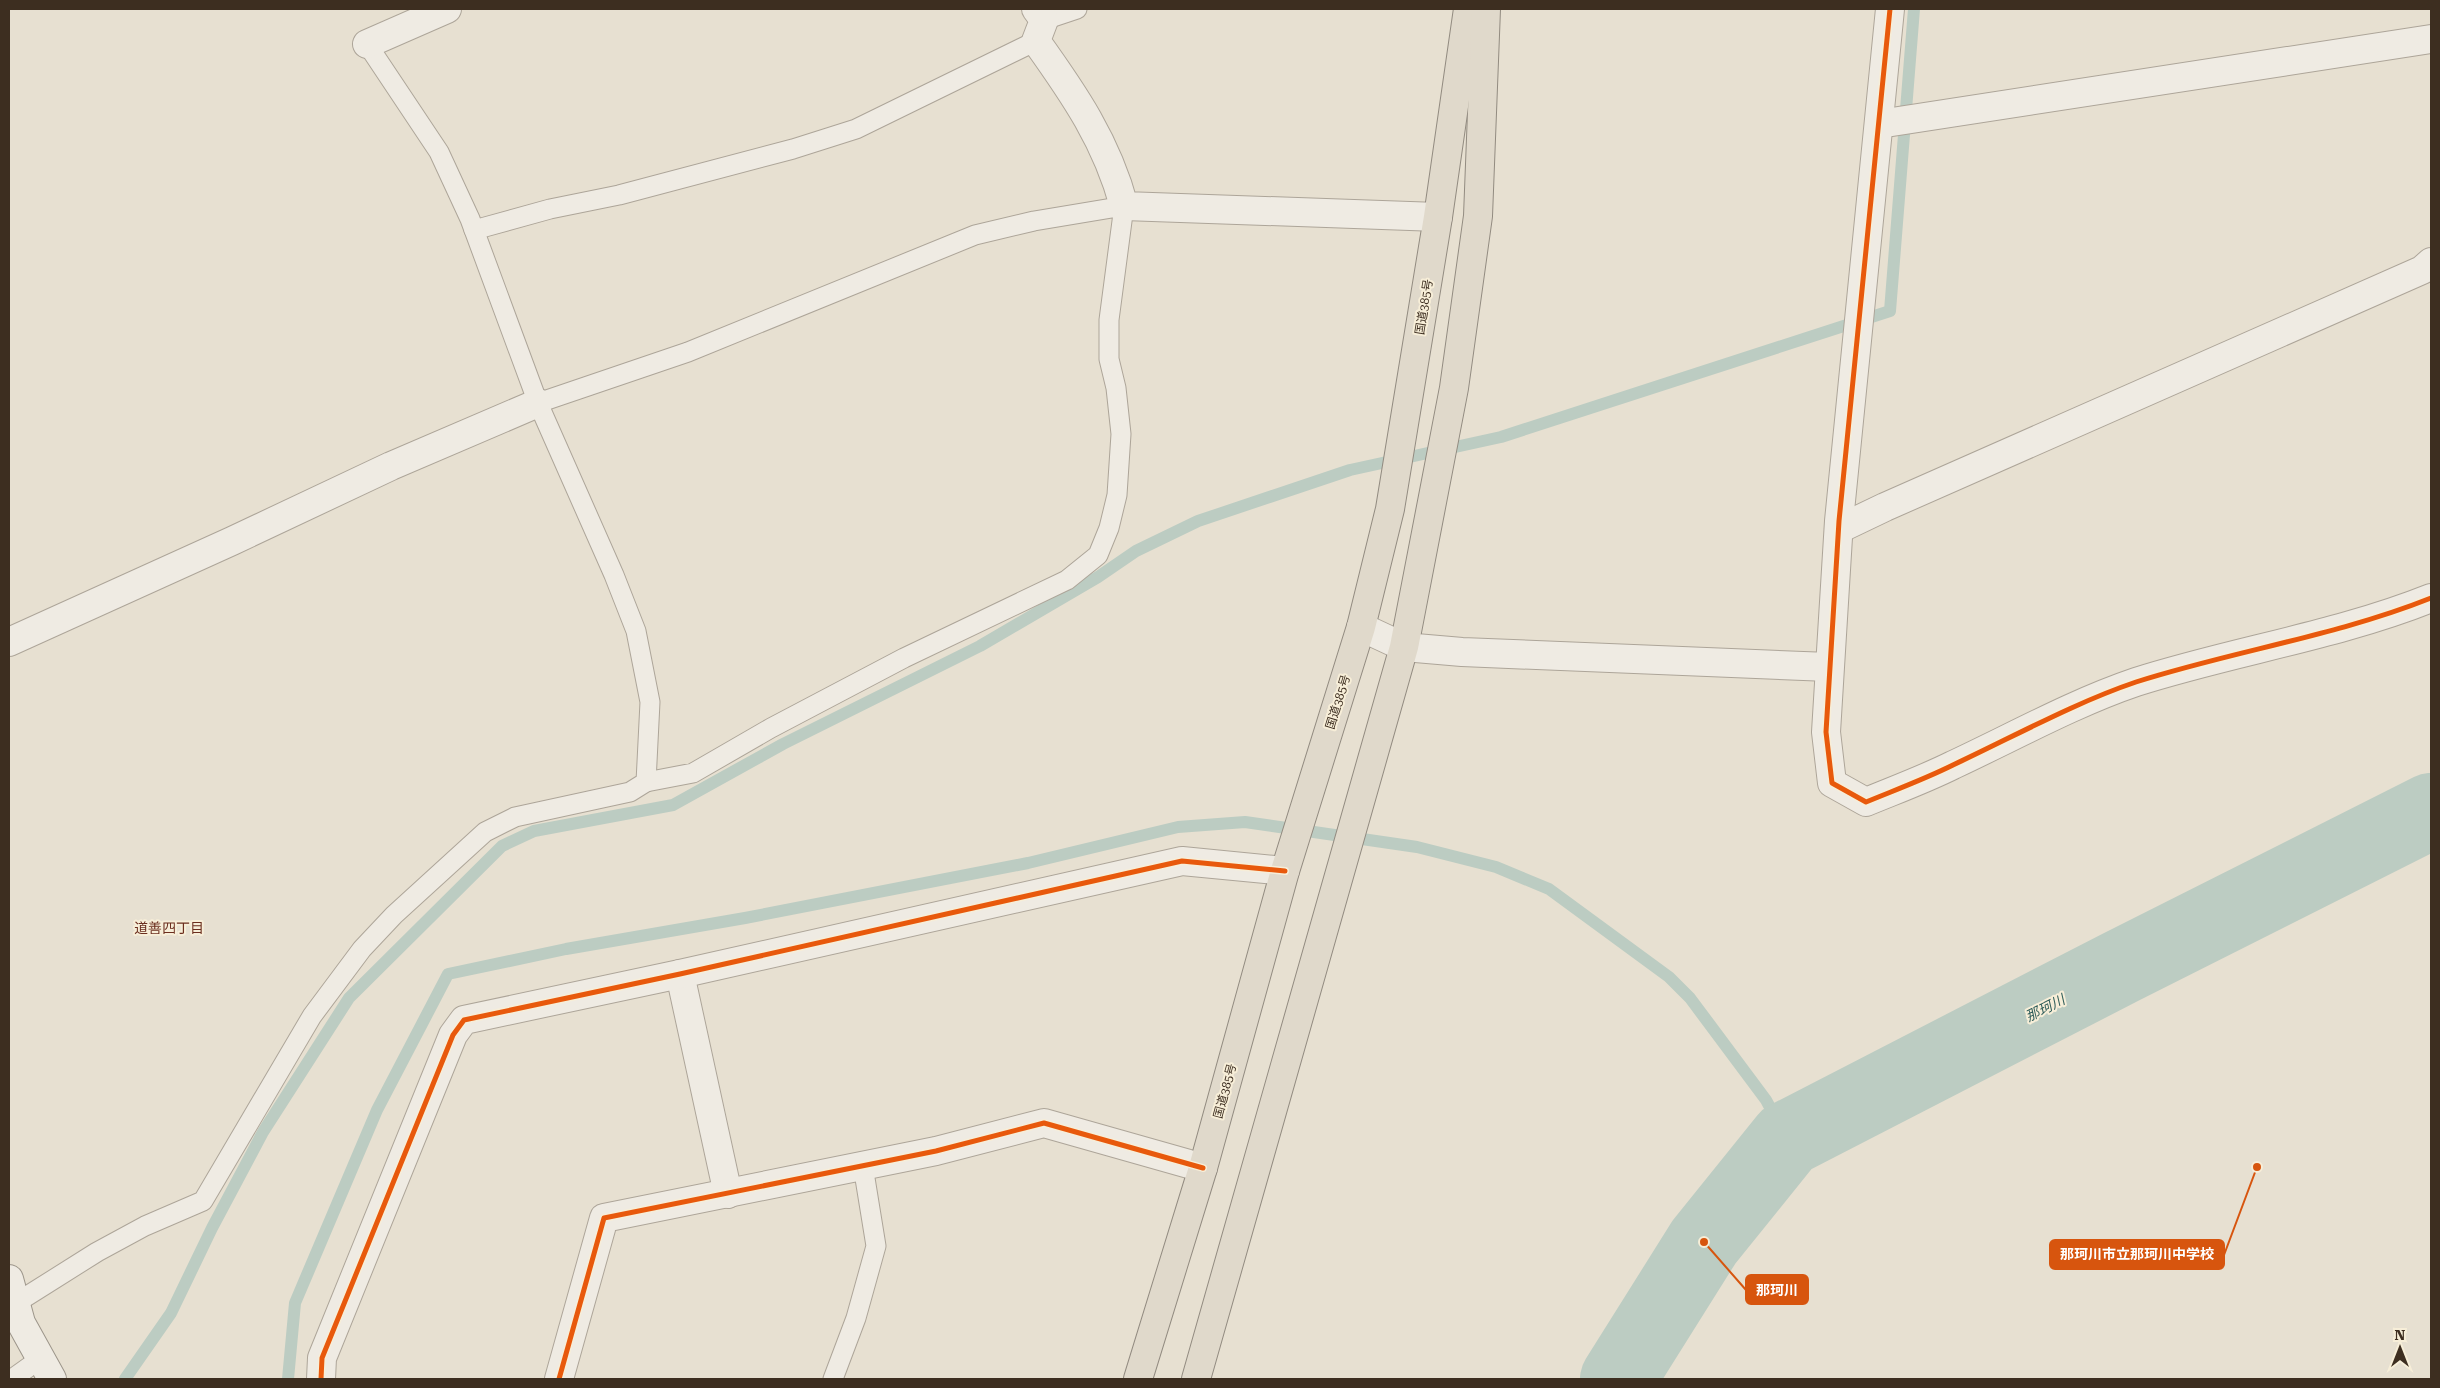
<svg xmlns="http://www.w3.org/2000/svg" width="2440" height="1388" font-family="'Roboto Serif','Noto Sans JP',serif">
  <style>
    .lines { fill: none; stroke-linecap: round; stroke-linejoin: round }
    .stream { stroke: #bcccc2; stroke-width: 12 }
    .river { stroke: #bcccc2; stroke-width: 76 }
    .service-casing { stroke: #ada599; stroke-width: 21 }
    .minor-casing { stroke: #ada599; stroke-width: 30 }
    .secondary-casing { stroke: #9c958a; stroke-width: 30 }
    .trunk-casing { stroke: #928b80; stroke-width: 30 }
    .service { stroke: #efebe3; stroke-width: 19 }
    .minor { stroke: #efebe3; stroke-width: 28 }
    .secondary { stroke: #efebe3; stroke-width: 28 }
    .trunk { stroke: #e0d9cb; stroke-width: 28 }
    .cycleway-casing { stroke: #f7eed8; stroke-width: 8 }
    .cycleway { stroke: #e8590c; stroke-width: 5 }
    .labels { text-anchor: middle; stroke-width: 4; stroke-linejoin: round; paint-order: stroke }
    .street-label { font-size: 12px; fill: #3d2e20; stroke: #f7eed8 }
    .neighbourhood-label { font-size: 14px; fill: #6b2e1e; stroke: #f7eed8 }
    .water-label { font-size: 14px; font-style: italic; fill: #2f5d5a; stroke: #f7eed8 }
    .leader { fill: none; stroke: #d7550e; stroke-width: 2 }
    .callout-dot { fill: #d7550e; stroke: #f7eed8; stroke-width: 2 }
    .callout { fill: #d7550e; stroke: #d7550e; stroke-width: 2 }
    .callout-label { font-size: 14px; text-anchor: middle; font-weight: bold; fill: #fff }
  </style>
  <rect width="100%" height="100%" fill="#e7e0d1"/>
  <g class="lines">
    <g class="stream">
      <path d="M125 1379 171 1313 212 1228 263 1132 349 998 502 846 534 831 673 805 783 744 980 646 1098 577 1136 551 1198 521 1350 470 1501 437 1890 311 1914 9"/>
      <path d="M288 1379 295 1303 377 1110 448 974 566 949 745 918 1028 863 1178 827 1245 822 1417 847 1496 867 1549 889 1669 977 1690 998 1766 1100 1787 1139"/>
    </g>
    <path class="river" d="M1618 1379 1704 1242 1787 1139 2121 967 2431 811"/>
    <g class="service-casing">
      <g id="service">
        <path d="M1044 20 1077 9"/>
        <path d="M474 230 550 209 619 195 793 149 856 129 1036 41"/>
        <path d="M538 403 688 352 975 235 1034 221 1124 206 1109 320V359L1116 388 1121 434 1117 495 1109 528 1098 555 1067 580 904 658 771 728 693 773 646 782"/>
        <path d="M16 1303 97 1252 145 1226 203 1201 312 1016 362 949 394 915 485 832 515 817 630 792 646 782 650 702 636 631 614 575 538 403 470 219 439 152 367 44"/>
        <path d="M12 1379 40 1359"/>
        <path d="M833 1379 856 1318 876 1246 863 1166"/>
      </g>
    </g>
    <g class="minor-casing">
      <g id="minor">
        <path d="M1036 9 1044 20 1036 41C1074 94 1107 142 1124 206L1438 217"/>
        <path d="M1890 9 1839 521 1826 732 1832 783 1866 802C1895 790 1925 779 1953 765 2013 737 2074 703 2136 682 2233 651 2336 636 2431 598"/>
        <path d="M367 44 447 9"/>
        <path d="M1879 124 2431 39"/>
        <path d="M1839 529 1885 507 2422 270 2431 262"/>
        <path d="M1361 627 1404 647 1462 652 1829 667"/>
        <path d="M9 642 232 541 391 466 538 403"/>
        <path d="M680 974 728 1194"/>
        <path d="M321 1379 322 1358 453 1035 464 1020 680 974 1182 861 1285 871"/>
        <path d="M559 1379 604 1218 936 1151 1044 1123 1203 1168"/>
      </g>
    </g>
    <g class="secondary-casing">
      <path id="secondary" d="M9 1279 21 1323 52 1379"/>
    </g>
    <g class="trunk-casing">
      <g id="trunk">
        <path d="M1138 1379 1203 1168 1285 871 1361 627 1390 509 1438 217 1468 9"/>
        <path d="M1196 1379 1404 647 1454 388 1478 216 1486 9"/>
      </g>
    </g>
    <use href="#service" class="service"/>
    <use href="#minor" class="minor"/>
    <use href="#secondary" class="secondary"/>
    <use href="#trunk" class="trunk"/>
    <g class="cycleway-casing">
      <g id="cycleway">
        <path d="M1890 9 1839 521 1826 732 1832 783 1866 802C1895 790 1925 779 1953 765 2013 737 2074 703 2136 682 2233 651 2336 636 2431 598"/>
        <path d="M321 1379 322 1358 453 1035 464 1020 680 974 1182 861 1285 871"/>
        <path d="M559 1379 604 1218 936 1151 1044 1123 1203 1168"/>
      </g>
    </g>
    <use href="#cycleway" class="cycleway"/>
  </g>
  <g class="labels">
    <g class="street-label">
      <text transform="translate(1424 307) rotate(-81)" y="4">国道385号</text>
      <text transform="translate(1338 702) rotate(-73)" y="4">国道385号</text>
      <text transform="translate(1225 1091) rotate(-75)" y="4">国道385号</text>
    </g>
    <g class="neighbourhood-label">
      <text x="169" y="933">道善四丁目</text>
    </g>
    <g class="water-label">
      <text transform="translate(2045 1008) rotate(-27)" y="5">那珂川</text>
    </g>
  </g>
  <path class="leader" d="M2257 1167L2224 1255M1704 1242L1746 1290"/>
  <g class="callout-dot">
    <circle cx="2257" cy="1167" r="5"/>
    <circle cx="1704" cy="1242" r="5"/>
  </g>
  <g class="callout">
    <rect x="2050" y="1240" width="174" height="29" rx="5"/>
    <rect x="1746" y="1275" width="62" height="29" rx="5"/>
  </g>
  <g class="callout-label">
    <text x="2137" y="1259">那珂川市立那珂川中学校</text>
    <text x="1777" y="1295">那珂川</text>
  </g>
  <rect width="2440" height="1388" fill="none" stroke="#3d2e20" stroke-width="20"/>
  <g transform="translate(2400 1348)" stroke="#f7eed8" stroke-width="4" paint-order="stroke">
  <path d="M0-4L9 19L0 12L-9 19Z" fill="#3d2e20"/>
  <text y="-8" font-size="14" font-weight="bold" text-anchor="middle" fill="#3d2e20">N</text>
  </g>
</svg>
